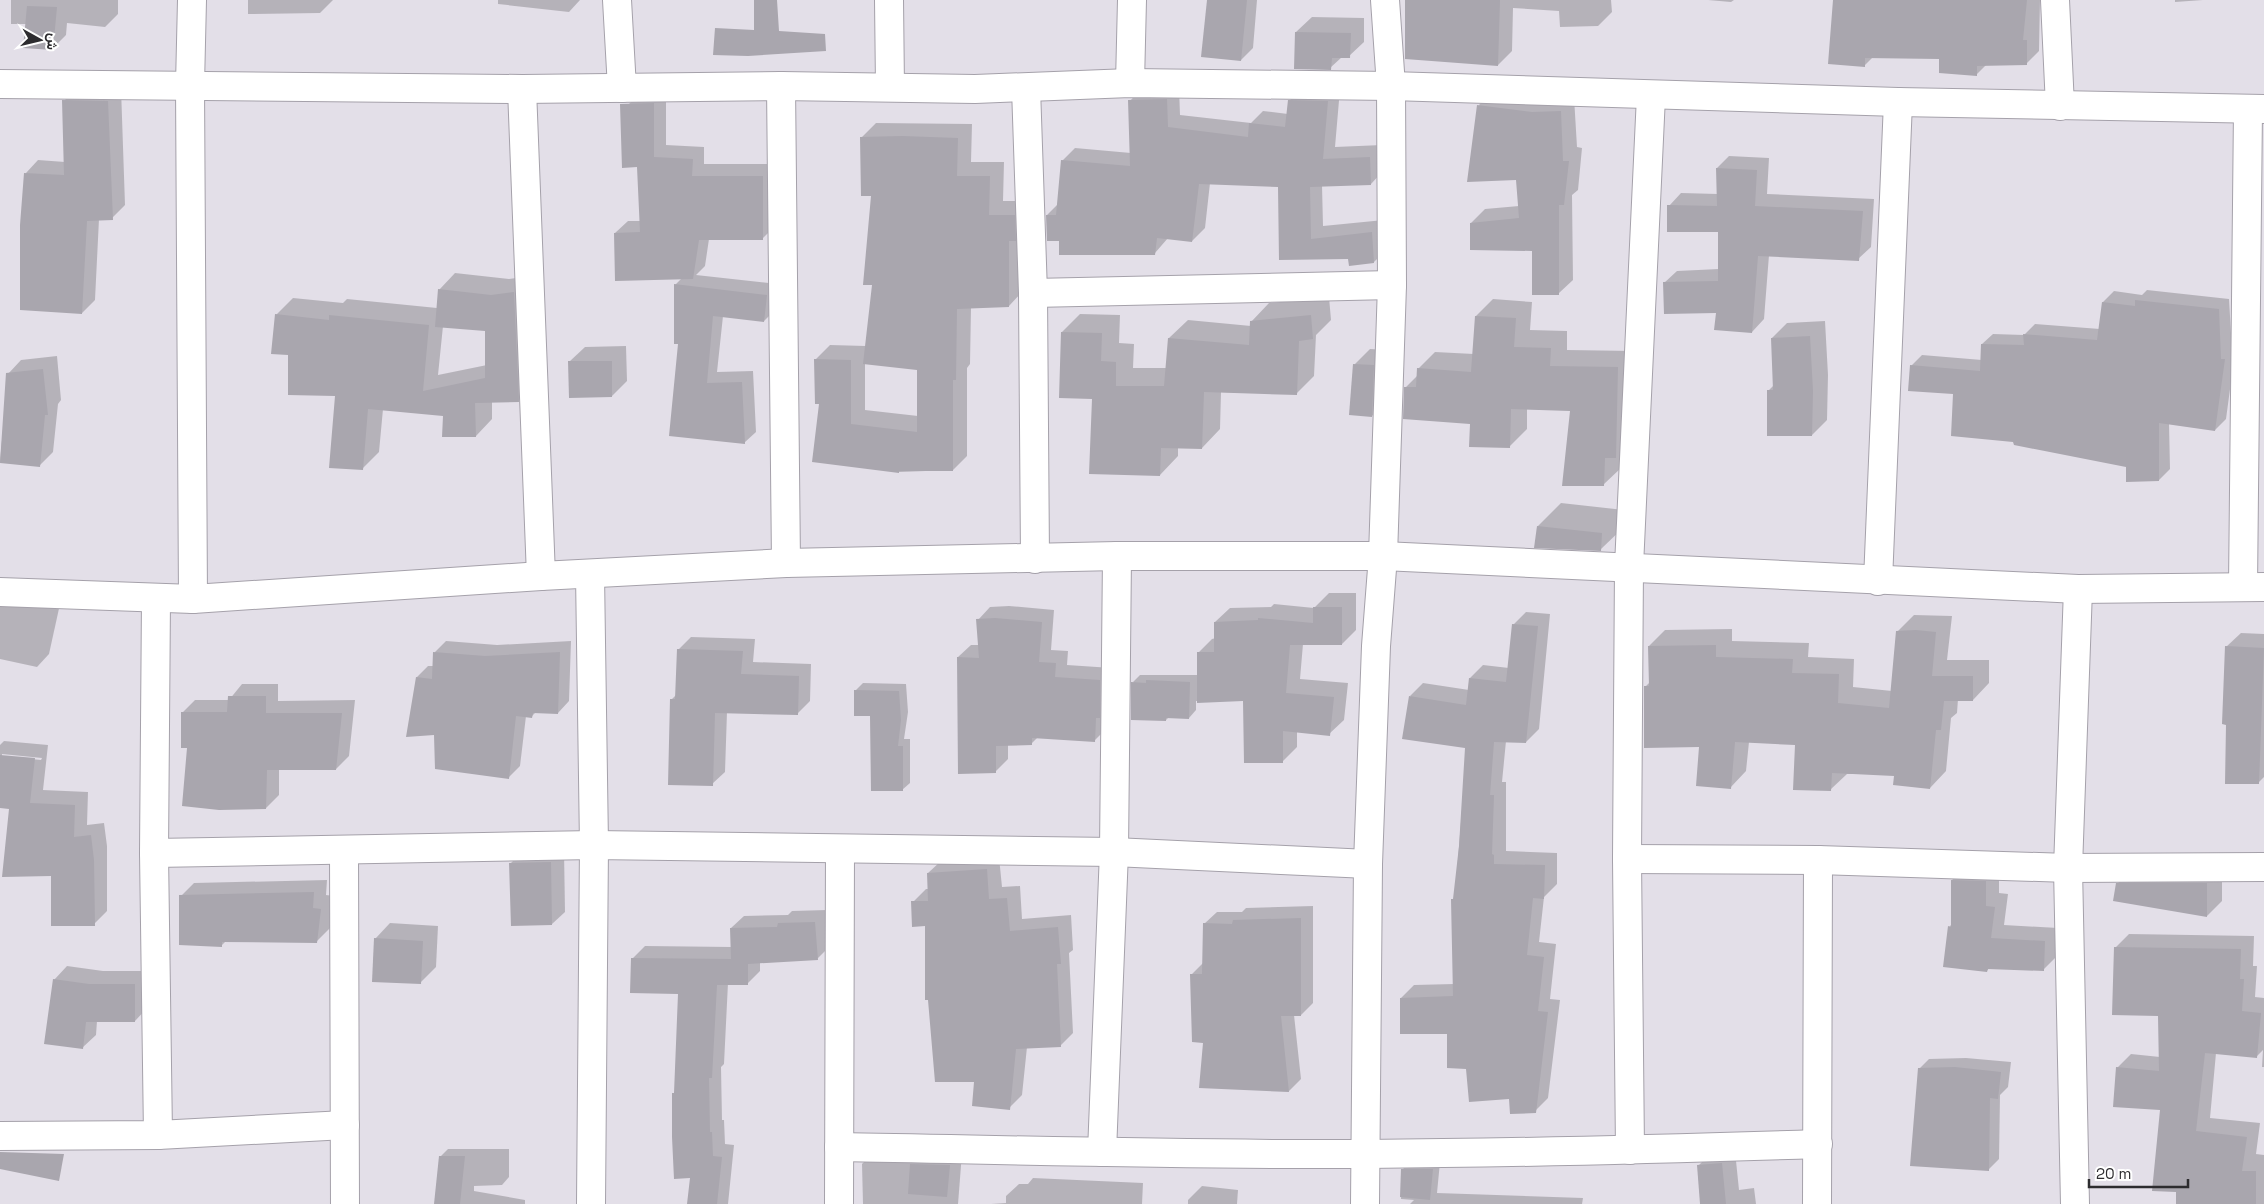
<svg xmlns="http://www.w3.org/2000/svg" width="2264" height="1204" font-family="'Space Grotesk',Vazirmatn,sans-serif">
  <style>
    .shadow { fill: #0003; fill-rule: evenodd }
    .building { fill: #a9a6ae }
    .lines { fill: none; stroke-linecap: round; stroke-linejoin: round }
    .street-casing { stroke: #a5a1aa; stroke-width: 30 }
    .street { stroke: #fff; stroke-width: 28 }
  </style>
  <rect width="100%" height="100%" fill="#e3dfe8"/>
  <g class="shadow">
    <path d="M11 0H118V14L105 27 67 23 66 35 53 48 26 24H11Z"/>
    <path d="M248 0H333L320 13 248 14Z"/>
    <path d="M498 0H580L569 12 498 4Z"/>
    <path d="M1208 0H1257L1253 48 1241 60Z"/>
    <path d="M1406 0H1611L1612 12 1598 26 1560 27 1559 11 1513 8 1512 51 1498 65Z"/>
    <path d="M1708 0H1734L1731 2Z"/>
    <path d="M1834 0H2040L2039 51 2026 64H1987L1976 75 1941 57H1873L1864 66Z"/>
    <path d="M2175 0H2203L2175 2Z"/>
    <path d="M1312 17 1364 18V42L1348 57H1342L1330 68 1296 32Z"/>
    <path d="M1179 87 1180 115 1251 123 1263 111 1288 114 1289 101 1302 88 1340 89 1335 147 1382 145 1383 171 1371 184 1322 185 1323 226 1384 220 1387 249 1374 262 1349 257 1280 258 1279 186 1210 183 1205 228 1192 241 1168 238 1155 253 1060 240 1047 215 1058 204 1062 161 1075 148 1131 153 1130 101 1142 88Z"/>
    <path d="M77 88H121L125 205 112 218 99 219 95 300 82 313 26 173 38 160 65 162 64 101Z"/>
    <path d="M1492 91 1574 97 1577 147 1582 148 1578 190 1572 195 1573 280 1559 293 1533 250 1471 223 1485 209 1519 206 1517 179 1479 105Z"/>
    <path d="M641 92H666V145L704 147V164H775V226L762 239H709L705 266 696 275 778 284 775 310 764 321 723 316 717 372 753 371 756 432 744 443 679 343 675 285 682 278 615 233 628 221H641L638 166 629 104Z"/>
    <path d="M876 123 972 124 971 162H1004L1003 201H1029L1023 291 1009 306 971 307 970 364 967 368V456L953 470 899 472 820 403 815 360 830 345 866 346 873 284V195L862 137ZM865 363 918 369V416L865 410Z"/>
    <path d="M1729 156 1769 158 1767 194 1874 199 1871 247 1858 259 1769 255 1764 319 1752 332 1664 283 1677 271 1719 269V231L1669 206 1681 193 1718 194 1717 168Z"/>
    <path d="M455 273 509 279 530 276 535 384 518 401H492V419L476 436 444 415 383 409 379 452 362 469 336 394 289 354 276 315 293 298 343 303 347 299 437 308 439 290ZM443 326 486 330 487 365 438 375Z"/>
    <path d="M2147 290 2229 299 2233 367 2226 419 2215 430 2169 423 2170 469 2159 480 2127 466 2015 440 1954 393 1911 366 1922 355 1982 360V344L1993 334 2024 335 2035 324 2100 329 2103 302 2114 291 2142 295Z"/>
    <path d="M1329 297 1331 320 1316 335 1314 376 1296 394 1221 392 1220 429 1202 448 1178 447V456L1160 475 1094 398 1062 332 1080 314 1120 315 1119 343 1134 344 1133 368H1167L1169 338 1188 320 1251 326V322L1269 303Z"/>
    <path d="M1493 299 1532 302 1530 330 1567 331V350L1634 351 1621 468 1603 485 1571 410 1527 409V429L1510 446 1405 388 1418 375V369L1435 352 1474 354 1476 316Z"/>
    <path d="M1825 321 1828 375 1827 420 1812 435 1768 391 1774 385 1772 338 1787 323Z"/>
    <path d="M626 346 627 381 612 396 569 362 585 347Z"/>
    <path d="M1370 349 1388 350 1387 400 1372 416 1355 364Z"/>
    <path d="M57 356 61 400 58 404 53 452 39 466 0 462 8 374 21 360Z"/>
    <path d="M1561 503 1624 510V527L1601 549 1536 546 1538 526Z"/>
    <path d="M1329 593H1356V630L1342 644H1303L1300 679 1348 683 1344 720 1329 734 1297 731V747L1283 761 1245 700 1196 701V710L1189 718 1169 717 1166 720 1133 682 1140 675H1198V653L1212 639 1216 638 1215 622 1230 608 1271 607 1274 604 1314 608Z"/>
    <path d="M0 603 60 604 49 654 37 667 0 659Z"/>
    <path d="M1009 606 1054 610 1051 650 1068 651 1067 665 1112 668 1107 728 1094 741 1038 737 1031 744H1008V759L995 772 958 657 971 645H979L978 620 990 607Z"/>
    <path d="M1526 612 1550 614 1539 729 1526 742 1506 741 1502 782H1506V851L1557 853V884L1544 897 1539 942 1556 944 1550 999 1560 1000 1548 1098 1535 1111 1467 1067 1448 1033 1401 998 1414 985 1454 984 1455 897 1467 747 1410 696 1423 683 1469 690 1470 678 1483 665 1509 668 1513 625Z"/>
    <path d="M1914 615 1952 616 1947 660H1989V683L1973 700 1958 699 1957 713 1951 718 1946 771 1930 788 1896 774H1847L1830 790 1796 743 1749 742 1746 771 1730 788 1700 746 1646 686 1651 681 1649 646 1665 630 1732 629V641L1809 643 1808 657 1854 659 1853 687 1892 691 1898 631Z"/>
    <path d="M2241 633 2264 634V777L2258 783 2226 647Z"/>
    <path d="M691 637 755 639 753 662 811 664 810 701 797 714 727 712 725 772 712 784 672 699 677 694 678 650Z"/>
    <path d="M446 641 497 645 571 641 569 701 558 713 536 712 532 716H526L520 766 508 778 436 734 417 677 428 666H434L435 652Z"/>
    <path d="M863 683 906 684 908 712 904 739H910V783L902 790 872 715 855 691Z"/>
    <path d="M242 684H278V701L355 700 349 756 336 769H279V795L266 808 189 747 182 713 195 700H229Z"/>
    <path d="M4 741 48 745 43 790 88 792 87 825 104 823 107 846V911L94 924 52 875 11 807 0 806V745ZM2 754 42 758 41 760 2 756Z"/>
    <path d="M564 850 565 912 552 924 510 864 523 851Z"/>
    <path d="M999 857 1002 887 1020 886 1022 919 1071 915 1073 950 1069 953 1073 1033 1060 1046 1027 1047 1022 1095 1009 1108 976 1081 926 925 913 902 926 889H929L928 873 941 861Z"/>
    <path d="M1966 867 1999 868V893L2008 894 2004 925 2058 928 2057 956 2043 970 1990 968 1987 970 1949 927 1952 924V880Z"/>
    <path d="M2222 868V901L2207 916 2117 884 2133 869Z"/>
    <path d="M327 880 326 895 334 896 330 928 317 941H226L221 946 181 896 194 883Z"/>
    <path d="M1313 906V1003L1301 1015H1294L1301 1079 1289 1091 1204 1042 1191 975 1203 963 1204 924 1217 912H1242L1246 908Z"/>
    <path d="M827 910 830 946 817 959 760 962V971L748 983H728L724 1064 721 1067 722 1120H724L725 1144 734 1145 728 1204H688L691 1177 673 1094 675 1092 680 993 632 959 645 946 732 947 731 928 744 916 788 915 792 911Z"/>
    <path d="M390 923 438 926 436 967 420 983 375 939Z"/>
    <path d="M2129 934 2254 936 2253 966H2257L2255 997 2264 998V1067H2262L2263 1050 2256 1057 2216 1053 2210 1118 2260 1123 2256 1154 2264 1155V1204H2178L2177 1191 2162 1109 2117 1068 2131 1054 2160 1057 2159 1015 2115 948Z"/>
    <path d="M67 966 103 971H148V1007L135 1021H97L96 1035 82 1048 54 980Z"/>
    <path d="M1966 1058 2011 1062 2008 1087 2000 1095 1999 1159 1988 1170 1919 1069 1929 1059Z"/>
    <path d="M448 1149H509V1177L502 1185 474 1186V1191L525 1200V1204H436L440 1157Z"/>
    <path d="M875 1151 962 1153 958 1204H863L862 1164Z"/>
    <path d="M1735 1151 1739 1190 1754 1188 1756 1204H1701L1698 1166 1711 1153Z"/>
    <path d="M1410 1162H1440L1437 1193 1583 1198 1582 1204H1410L1414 1200 1401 1199 1402 1170Z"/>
    <path d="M1033 1178 1143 1183 1142 1204H991L1006 1203V1196L1019 1184H1028Z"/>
    <path d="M1202 1186 1238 1190 1237 1204H1188V1200Z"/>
  </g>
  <g class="building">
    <path d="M754 0H777L779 31 825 34 826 51 748 56 713 55 715 28 754 30Z"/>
    <path d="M1207 0H1247L1241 61 1201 57Z"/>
    <path d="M1405 0H1500L1498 66 1405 59Z"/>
    <path d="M1833 0H2027L2023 40H2027V65L1977 66V76L1939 73V59L1865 58V67L1828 64Z"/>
    <path d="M27 6 57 7 53 50 23 48Z"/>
    <path d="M1295 32 1351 33 1350 58H1332L1331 70 1294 69Z"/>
    <path d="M1167 99 1168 127 1248 137 1249 123 1285 127 1288 100 1328 101 1323 159 1370 157 1371 185 1310 187 1311 239 1372 232 1374 263 1349 266 1348 259 1279 260 1278 187 1199 184 1192 242 1157 238 1155 255H1059V241H1047L1046 215H1056L1061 160 1130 166 1128 100Z"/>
    <path d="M62 100 108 101 113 220 87 221 82 314 20 310V225L24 173 64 175Z"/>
    <path d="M654 103V157L693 159 692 176H763V240H699L693 279 615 281 614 233 640 232 637 167 622 168 620 104Z"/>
    <path d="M1477 105 1532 112 1561 111 1563 161H1569L1564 205H1559V295H1532V251L1470 250V223L1519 218 1516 180 1467 182Z"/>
    <path d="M902 136 958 138 957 176H990L989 215H1015L1016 241H1009V307L957 309 956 380H953V471H899V473L812 462 819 404H815L814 359 851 360V424L917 432V370L863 364 872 285H863L871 196H861L860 137Z"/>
    <path d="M1716 168 1757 170 1755 206 1863 211 1859 261 1758 256 1752 333 1714 330 1716 313 1664 314 1663 282 1718 281V232H1667V205L1717 206Z"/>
    <path d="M674 284 767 295 764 322 713 316 707 383 742 382 745 444 669 436 678 344H674Z"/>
    <path d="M438 289 491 295 514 292 519 402 475 403 476 437H442L443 416 368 409 363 470 329 468 335 396 288 395V355L271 354 275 314 329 320V315L429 325 423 391 485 378V331L435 327Z"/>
    <path d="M2135 300 2219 309 2221 359H2225L2215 431 2159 423V481L2126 482V467L2014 445 2013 442 1951 436 1953 394 1908 391 1910 365 1980 371 1981 344 2024 345 2023 334 2097 340 2102 302 2135 306Z"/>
    <path d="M1311 315 1313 339 1299 341 1297 395 1204 392 1202 449 1161 448 1160 476 1089 474 1092 399 1059 398 1061 332 1102 333 1101 361 1116 362V386H1164L1168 338 1249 345 1250 321Z"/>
    <path d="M1475 316 1516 318 1514 347 1551 348 1550 366 1618 367 1616 458H1605L1604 486H1562L1570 411 1511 409 1510 448 1469 447 1470 424 1403 419 1404 387H1416L1417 368 1471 372Z"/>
    <path d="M1810 336 1813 391 1812 436H1767V390H1773L1771 338Z"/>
    <path d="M568 361H612V397L569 398Z"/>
    <path d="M1353 364 1374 365 1372 417 1349 415Z"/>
    <path d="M43 369 48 415H45L40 467 0 463 6 373Z"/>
    <path d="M1537 526 1602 533 1601 551 1534 548Z"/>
    <path d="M1313 607H1342V645H1290L1286 693 1334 697 1330 736 1283 731V763H1244L1243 701 1197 703V652H1214V622L1258 620V618L1313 623Z"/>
    <path d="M995 618 1042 622 1039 662 1056 663 1055 677 1100 680V718H1096L1095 742 1032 738V745L996 746V773L958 774 957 657 979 658 976 619Z"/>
    <path d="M1512 624 1538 626 1526 743 1494 742 1490 795H1494L1492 854 1494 855V864L1545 865 1544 899 1533 898 1527 955 1544 957 1538 1011 1548 1012 1536 1113 1510 1114 1509 1099 1469 1102 1466 1069 1447 1068V1034H1400V998L1453 996 1451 899H1453L1459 846 1465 748 1402 739 1409 696 1466 705 1469 678 1506 682Z"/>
    <path d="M1916 630 1936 632 1932 676H1973V701H1944L1941 730H1936L1930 789 1893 785 1894 776 1832 773 1831 791 1793 790 1795 745 1735 742 1731 789 1696 786 1699 747 1644 748V686H1649L1648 646 1716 645V657L1793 659 1792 673 1839 674 1838 703 1889 708 1896 631Z"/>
    <path d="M2225 646 2264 648 2259 784H2225L2226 725 2222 724Z"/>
    <path d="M677 649 743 651 741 674 799 676 798 715 715 713 713 786 668 785 670 699H675Z"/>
    <path d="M433 652 485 656 560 652 558 714 533 713 532 718 516 716 509 779 435 769 434 735 406 737 416 677 432 679Z"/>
    <path d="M1146 680 1190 682 1189 719 1166 718V721L1131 720V682L1146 683Z"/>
    <path d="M854 690 899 691 901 720 898 746H903V791H871L870 716H854Z"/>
    <path d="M228 696H266V713H342L336 770H267L266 809 219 810 182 806 187 748H181V712H227Z"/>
    <path d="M0 755 35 758 30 803 75 805 74 837 91 835 94 860 95 926H51V876L2 877 9 809 0 808Z"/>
    <path d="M551 862 552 925 511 926 509 863Z"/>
    <path d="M987 869 989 899 1007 898 1010 931 1058 927 1061 964H1057L1061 1047 1016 1049 1010 1110 972 1106 974 1082H935L928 1000H925V926L912 927 911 901H928L927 873Z"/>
    <path d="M1951 880 1986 881V906L1995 907 1991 938 2045 941 2044 971 1988 969 1987 972 1943 967 1948 926 1951 927Z"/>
    <path d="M2116 883H2207V917L2113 901Z"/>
    <path d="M314 892 313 908 321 909 317 943 222 942V947L179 945V895Z"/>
    <path d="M1301 918V1016H1281L1289 1092 1199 1088 1203 1043 1192 1042 1190 974H1202L1203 923 1232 924 1233 920Z"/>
    <path d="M815 922 818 960 748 964V985H717L712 1078H709L710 1132H712L713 1156 722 1157 717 1204H687L690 1178 674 1179 672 1137V1093H674L678 994 630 993 631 958 731 959 730 928 777 927 778 923Z"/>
    <path d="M374 938 423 941 421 984 372 982Z"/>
    <path d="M2114 947 2241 949 2240 979H2244L2242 1011 2261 1013 2257 1058 2205 1053 2196 1131 2247 1137 2242 1171H2256V1204H2176V1192L2152 1191 2160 1110 2113 1107 2116 1067 2159 1071 2158 1016 2112 1015Z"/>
    <path d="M53 979 89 984H135V1022H86L83 1049 44 1044Z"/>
    <path d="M1955 1067 2001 1072 1998 1099 1990 1098 1989 1171 1910 1166 1918 1068Z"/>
    <path d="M0 1152 64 1154 59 1181 0 1169Z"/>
    <path d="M439 1156H465L460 1204H434Z"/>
    <path d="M1722 1163 1726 1204H1700L1697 1165Z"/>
    <path d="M910 1164 950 1165 947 1197 908 1194Z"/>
    <path d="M1401 1169H1433L1430 1200 1400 1197Z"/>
  </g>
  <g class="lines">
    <g class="street-casing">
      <g id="street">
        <path d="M192 0 190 85 193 599"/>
        <path d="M617 0 622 88"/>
        <path d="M889 0 890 87"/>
        <path d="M2055 0 2060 106"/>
        <path d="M1130 83 1132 0"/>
        <path d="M0 84 522 89 781 86 975 89 1130 83 1391 86 1898 102 2264 109"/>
        <path d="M781 86 786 563"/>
        <path d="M1026 88 1033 293 1035 559"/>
        <path d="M522 89 541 576"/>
        <path d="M1033 293 1392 285"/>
        <path d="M590 574 594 845 591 1204"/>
        <path d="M1878 581 1898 102"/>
        <path d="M2243 587 2248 109"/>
        <path d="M0 592 193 599 541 576 786 563 1117 556H1383L2078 589 2264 587"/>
        <path d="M156 599 154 853 158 1135"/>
        <path d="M344 850 345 1204"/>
        <path d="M154 853 594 845 1114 852 1368 864"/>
        <path d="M1627 859 1818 860 2068 868 2264 867"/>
        <path d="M0 1136 158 1135 345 1125"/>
        <path d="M839 1147C1015 1150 1190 1155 1366 1154 1516 1153 1667 1149 1818 1144"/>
        <path d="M1630 1150 1627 859 1629 566 1651 96"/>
        <path d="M1102 1152 1114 852 1117 556"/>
        <path d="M839 1204 840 849"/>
        <path d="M1365 1204 1368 864 1376 646 1383 556 1392 285 1391 86 1385 0"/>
        <path d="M1817 1204 1818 860"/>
        <path d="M2075 1204 2068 868 2078 589"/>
      </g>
    </g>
    <use href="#street" class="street"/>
  </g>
  <g transform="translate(40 40) rotate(98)" stroke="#ffffff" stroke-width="4" paint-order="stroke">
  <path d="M0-4L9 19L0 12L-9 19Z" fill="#2d2c2f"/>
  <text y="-8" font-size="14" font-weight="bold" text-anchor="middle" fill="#2d2c2f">ش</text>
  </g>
  <path d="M2089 1179v8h99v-8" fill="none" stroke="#2d2c2f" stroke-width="2.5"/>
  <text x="2096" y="1179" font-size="15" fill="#2d2c2f" stroke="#ffffff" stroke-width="4" paint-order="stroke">20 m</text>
</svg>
